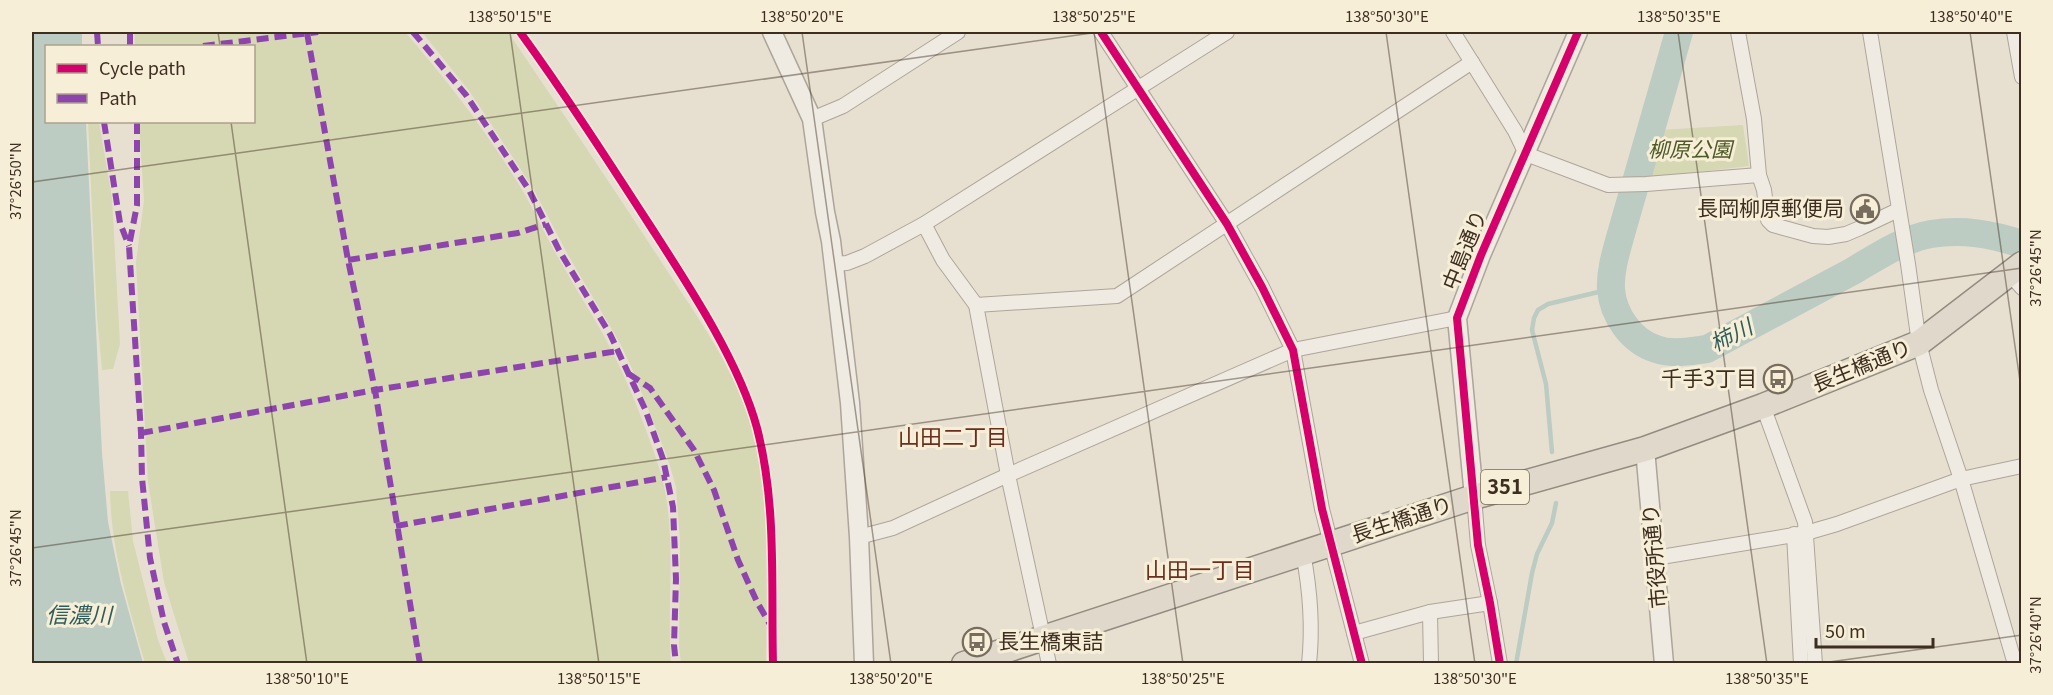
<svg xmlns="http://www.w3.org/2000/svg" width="2053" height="695" font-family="Georgia,'Noto Sans JP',serif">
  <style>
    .green { fill: #d6d7b3 }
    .water { fill: #bcccc2 }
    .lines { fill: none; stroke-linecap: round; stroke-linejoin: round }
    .stream { stroke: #bcccc2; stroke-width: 4.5 }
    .river { stroke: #bcccc2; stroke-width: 28 }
    .minor-casing { stroke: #ada599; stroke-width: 16 }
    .tertiary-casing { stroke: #ada599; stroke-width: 21 }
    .trunk-casing { stroke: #928b80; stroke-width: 27 }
    .minor { stroke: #efebe3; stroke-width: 14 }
    .tertiary { stroke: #efebe3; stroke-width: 18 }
    .trunk { stroke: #e0d9cb; stroke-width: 24 }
    .quiet { stroke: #8e44ad; stroke-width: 6; stroke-dasharray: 12 6; stroke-linecap: butt }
    .cycleway-casing { stroke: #f7eed8; stroke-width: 11 }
    .cycleway { stroke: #d6006c; stroke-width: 8 }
    .ticks { fill: none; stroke: #3d2e20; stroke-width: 1.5; stroke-opacity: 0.45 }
    .labels { text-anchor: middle; stroke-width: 6; stroke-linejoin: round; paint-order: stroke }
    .shield { fill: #f7eed8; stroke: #756857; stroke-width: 1.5 }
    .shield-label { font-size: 20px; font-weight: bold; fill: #3d2e20 }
    .park-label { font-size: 21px; font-style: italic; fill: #4d5a26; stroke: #f7eed8 }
    .poi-label { font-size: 21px; fill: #3d2e20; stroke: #f7eed8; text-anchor: end }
    .street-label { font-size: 21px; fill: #3d2e20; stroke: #f7eed8 }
    .water-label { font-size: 22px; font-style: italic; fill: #2f5d5a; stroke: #f7eed8 }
    .neighbourhood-label { font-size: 22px; fill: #6b2e1e; stroke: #f7eed8 }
    .neatline { fill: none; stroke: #3d2e20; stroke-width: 2 }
    .ticks-label { font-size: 15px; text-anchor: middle; fill: #3d2e20 }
  </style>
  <rect width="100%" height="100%" fill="#e7e0d1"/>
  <g class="green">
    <path d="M134 32H405C448 81 487 132 521 188 536 213 547 240 562 264 574 286 587 306 599 327 618 360 633 395 646 430 654 452 662 473 666 496 675 551 667 608 671 663H189L164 582 148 482 136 262 144 201 139 122H254V46H135Z"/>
    <path d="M422 32H508C560 109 613 187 664 266 698 318 737 371 753 433 772 508 766 587 766 663H681L679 647 680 542 676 487 668 459 633 371 620 343 568 255 533 188 470 92Z"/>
    <path d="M88 122H99L112 198 120 344 113 369 102 370 97 316Z"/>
    <path d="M1743 125 1749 166 1646 178 1659 130Z"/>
    <path d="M110 491H128L133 541 158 640 167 663H145C129 606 111 551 110 491Z"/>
  </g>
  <path class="water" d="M32 32H82V46H46V122H86L102 453 108 522 121 584 143 663H32Z"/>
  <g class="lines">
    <g class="stream">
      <path d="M1552 452 1546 384 1532 330 1534 318 1538 310 1548 304 1611 289"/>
      <path d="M1516 664 1532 573 1537 554 1552 523 1556 503"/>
    </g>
    <path class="river" d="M1679 32 1621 234C1616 252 1610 271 1611 289 1613 315 1631 341 1656 349 1672 355 1690 351 1707 349 1755 323 1804 297 1853 271 1877 257 1903 239 1931 234 1963 229 1991 234 2022 244"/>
    <g class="minor-casing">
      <g id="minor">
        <path d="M1101 32 1227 224 1262 287 1293 350 1322 509 1362 664"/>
        <path d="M1453 32 1515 131 1526 154 1608 185 1646 184 1759 175"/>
        <path d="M1738 32 1754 119 1759 175 1764 190 1768 220 1773 225 1813 236 1828 237 1846 234 1860 228 1898 210"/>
        <path d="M1870 32 1908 264 1919 343 1931 390 1961 479 2015 664"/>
        <path d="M2014 32 2022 77"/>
        <path d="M812 119 843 106 958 32"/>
        <path d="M924 224 943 260 976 305 1008 475 1049 664"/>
        <path d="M834 264 847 263 865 256 924 224 1227 32"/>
        <path d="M2009 273 2022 288"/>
        <path d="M976 305 1117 296 1472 62"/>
        <path d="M1763 406 1805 522 1815 664"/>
        <path d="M1474 497 1478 545 1490 603 1500 664"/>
        <path d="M1794 534 1801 664"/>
        <path d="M859 537 893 528 1008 475 1293 350 1457 318"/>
        <path d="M1303 553C1310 589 1313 626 1309 664"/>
        <path d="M1655 558 1806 533 1837 524 1961 479 2022 466"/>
        <path d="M1430 612 1431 664"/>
        <path d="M1354 633 1430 612 1490 603"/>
      </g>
    </g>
    <g class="tertiary-casing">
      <g id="tertiary">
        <path d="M772 32 812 119 825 212 831 241 850 403 859 537 864 664"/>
        <path d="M1645 449 1664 664"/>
        <path d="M1474 497 1457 318 1481 255 1578 32"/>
      </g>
    </g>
    <g class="trunk-casing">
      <path id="trunk" d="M964 664 1474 497 1645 449 1763 406 1919 343 2022 264"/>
    </g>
    <use href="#minor" class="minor"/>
    <use href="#tertiary" class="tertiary"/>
    <use href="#trunk" class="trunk"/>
    <g class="quiet">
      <path d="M97 32 98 46"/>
      <path d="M413 32 466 95 529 190 560 252 610 334 645 409 663 459 673 507 676 579 674 645 676 664"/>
      <path d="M307 33 348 260 375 390 420 664"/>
      <path d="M130 46V32"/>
      <path d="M203 46 318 32"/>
      <path d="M104 122 120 223 129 246"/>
      <path d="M137 122V205L129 246 141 433 142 478 150 558 164 622 178 664"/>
      <path d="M348 260 518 233 546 224"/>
      <path d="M629 374 650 388 694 450 714 490 738 560 757 602 771 626"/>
      <path d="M141 433 375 390 618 351"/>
      <path d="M396 526 667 477"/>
    </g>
    <g class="cycleway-casing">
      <g id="cycleway">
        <path d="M520 32C565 94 607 159 649 224 687 283 739 361 757 428 777 505 771 585 773 664"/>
        <path d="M1101 32 1227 224 1262 287 1293 350 1322 509 1362 664"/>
        <path d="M1500 664 1490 603 1478 545 1457 318 1481 255 1578 32"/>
      </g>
    </g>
    <use href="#cycleway" class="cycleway"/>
  </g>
  <path class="ticks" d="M218 32 220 46M510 32 599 664M802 32 891 664M1094 32 1183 664M1386 32 1475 664M1678 32 1767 664M1970 32 2022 395M231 122 307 664M32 182 1099 32M32 548 2022 268M1815 664 2022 635"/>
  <defs>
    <g id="civic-ring" transform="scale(1.5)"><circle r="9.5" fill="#f7eed8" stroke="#786c5e" stroke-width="1.5"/><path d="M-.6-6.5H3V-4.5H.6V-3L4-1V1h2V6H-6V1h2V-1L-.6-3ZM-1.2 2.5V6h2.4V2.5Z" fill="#786c5e"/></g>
    <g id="bus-ring" transform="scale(1.5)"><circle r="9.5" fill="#f7eed8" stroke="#786c5e" stroke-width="1.5"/><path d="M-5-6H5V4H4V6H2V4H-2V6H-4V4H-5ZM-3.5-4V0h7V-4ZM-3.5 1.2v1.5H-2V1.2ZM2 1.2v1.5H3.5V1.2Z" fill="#786c5e"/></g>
  </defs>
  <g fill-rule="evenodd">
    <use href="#civic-ring" x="1865" y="209"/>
    <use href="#bus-ring" x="1778" y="379"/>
    <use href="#bus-ring" x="977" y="642"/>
  </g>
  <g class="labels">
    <rect class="shield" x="1481" y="470" width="48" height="34" rx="4.5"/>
    <g class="shield-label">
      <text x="1505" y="494">351</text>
    </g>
    <g class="park-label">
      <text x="1690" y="157">柳原公園</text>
    </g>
    <g class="poi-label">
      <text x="1844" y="216">長岡柳原郵便局</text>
      <text x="1757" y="386">千手3丁目</text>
      <text x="998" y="649" text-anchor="start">長生橋東詰</text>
    </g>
    <g class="street-label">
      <text transform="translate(1465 250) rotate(-68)" y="7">中島通り</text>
      <text transform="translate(1862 366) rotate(-22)" y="7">長生橋通り</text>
      <text transform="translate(1402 520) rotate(-18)" y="7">長生橋通り</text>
      <text transform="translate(1655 556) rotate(-95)" y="7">市役所通り</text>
    </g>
    <g class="water-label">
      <text transform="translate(1731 335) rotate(-27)" y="8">柿川</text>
      <text x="79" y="623">信濃川</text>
    </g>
    <g class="neighbourhood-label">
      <text x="953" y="445">山田二丁目</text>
      <text x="1200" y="578">山田一丁目</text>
    </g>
  </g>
  <rect width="2053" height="695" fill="none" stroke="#f7eed8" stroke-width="66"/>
  <rect x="45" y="45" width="210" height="78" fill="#f7eed8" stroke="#ada18e" stroke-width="1.5"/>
  <rect x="57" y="64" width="30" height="9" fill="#d6006c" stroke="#ada18e" stroke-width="1.5"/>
  <text x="99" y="75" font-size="18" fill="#3d2e20">Cycle path</text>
  <rect x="57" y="94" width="30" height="9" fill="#8e44ad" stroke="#ada18e" stroke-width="1.5"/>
  <text x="99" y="105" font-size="18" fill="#3d2e20">Path</text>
  <path d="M1816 638v9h117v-9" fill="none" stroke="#3d2e20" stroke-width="3"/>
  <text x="1825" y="638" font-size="18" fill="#3d2e20" stroke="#f7eed8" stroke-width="4.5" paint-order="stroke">50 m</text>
  <rect x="33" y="33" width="1987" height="629" class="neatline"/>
  <g class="ticks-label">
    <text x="510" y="22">138°50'15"E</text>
    <text x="802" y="22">138°50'20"E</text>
    <text x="1094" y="22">138°50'25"E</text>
    <text x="1387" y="22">138°50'30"E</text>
    <text x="1679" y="22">138°50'35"E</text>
    <text x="1971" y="22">138°50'40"E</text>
    <text transform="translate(16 181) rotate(-90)" y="5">37°26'50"N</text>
    <text transform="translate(2036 268) rotate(-90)" y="5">37°26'45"N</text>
    <text transform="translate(16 548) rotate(-90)" y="5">37°26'45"N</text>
    <text transform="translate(2036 635) rotate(-90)" y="5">37°26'40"N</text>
    <text x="307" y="684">138°50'10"E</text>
    <text x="599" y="684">138°50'15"E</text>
    <text x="891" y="684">138°50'20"E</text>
    <text x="1183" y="684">138°50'25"E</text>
    <text x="1475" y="684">138°50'30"E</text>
    <text x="1767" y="684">138°50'35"E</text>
  </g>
</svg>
